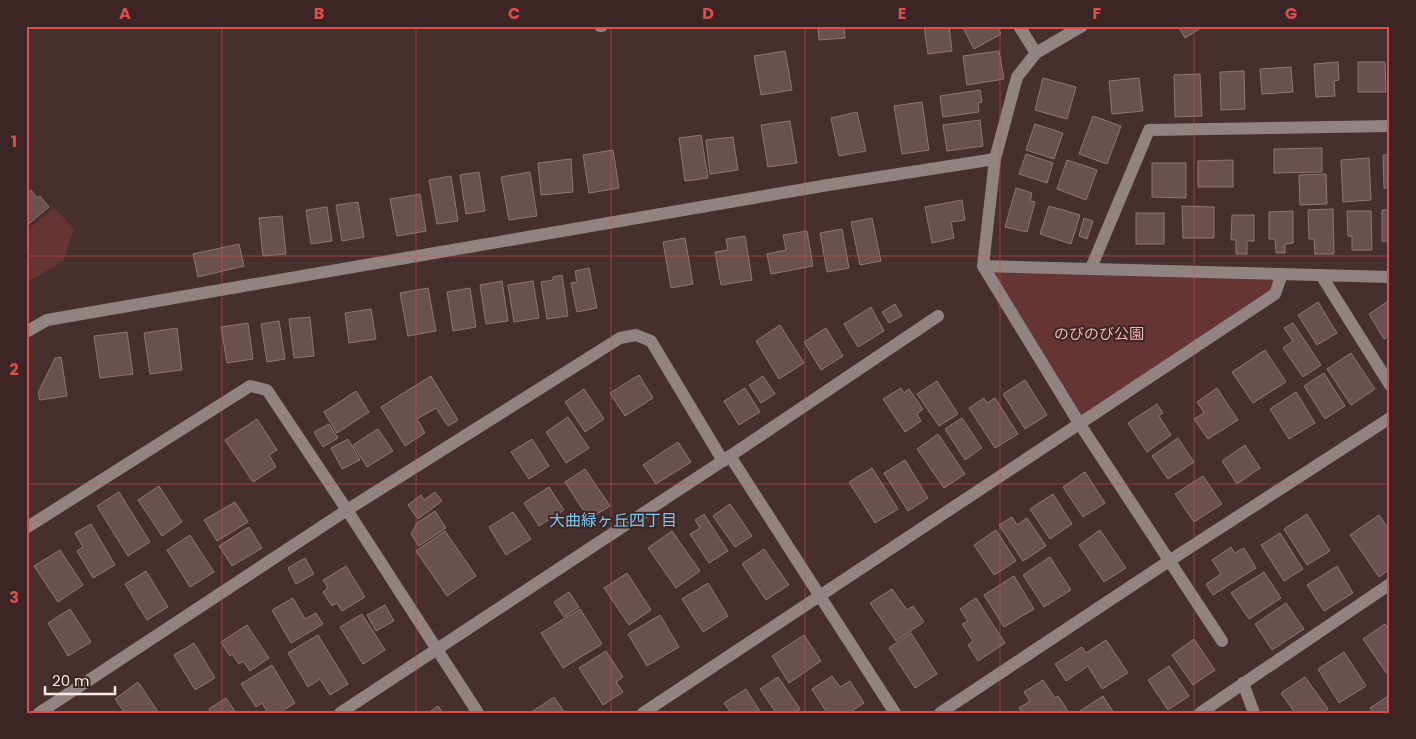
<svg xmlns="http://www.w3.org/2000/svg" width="1416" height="739" font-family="Poppins,'Noto Sans JP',sans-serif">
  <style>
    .green { fill: #653533 }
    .building { fill: #6a504e; stroke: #927674 }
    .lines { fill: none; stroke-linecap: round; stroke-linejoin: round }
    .minor { stroke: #908382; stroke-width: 12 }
    .grid { fill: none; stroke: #dd4f4e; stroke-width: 1; stroke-opacity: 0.55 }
    .labels { text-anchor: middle; stroke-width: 4; stroke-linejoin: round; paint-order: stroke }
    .park-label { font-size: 15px; fill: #f6b4b0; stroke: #3c2524 }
    .neighbourhood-label { font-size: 16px; fill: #78c9f4; stroke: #3c2524 }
    .neatline { fill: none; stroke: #dd4f4e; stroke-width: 2 }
    .grid-label { font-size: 16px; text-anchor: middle; font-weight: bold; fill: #dd4f4e }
  </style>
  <rect width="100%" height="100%" fill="#472f2e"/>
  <g class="green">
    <path d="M54 208 74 229 63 261 26 283V231Z"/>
    <path d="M983 266 1282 274 1265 301 1079 423Z"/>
  </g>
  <g class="building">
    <path d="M818 26H844L845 38 819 40Z"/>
    <path d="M924 26H949L952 51 928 54Z"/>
    <path d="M962 26H997L1001 34 974 49Z"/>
    <path d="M1178 26H1204L1185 38Z"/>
    <path d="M785 51 792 90 761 95 754 56Z"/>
    <path d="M999 51 1004 79 967 85 963 56Z"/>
    <path d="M1338 62 1339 80 1334 81 1335 96 1316 97 1314 64Z"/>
    <path d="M1358 62H1385L1386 92H1358Z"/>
    <path d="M1291 67 1293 92 1262 94 1260 69Z"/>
    <path d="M1244 71 1245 109 1221 110 1220 72Z"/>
    <path d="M1200 74 1202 116 1175 117 1174 75Z"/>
    <path d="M1043 78 1076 87 1067 119 1035 110Z"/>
    <path d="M1139 78 1143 111 1112 114 1109 81Z"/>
    <path d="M980 90 982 102 978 103 979 112 943 117 940 96Z"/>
    <path d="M922 102 929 150 902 154 894 106Z"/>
    <path d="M857 112 866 151 839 156 831 118Z"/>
    <path d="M1093 116 1121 126 1107 164 1079 154Z"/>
    <path d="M980 120 983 146 947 151 943 125Z"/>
    <path d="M790 121 797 163 768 167 761 125Z"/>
    <path d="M1035 124 1063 133 1054 159 1026 150Z"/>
    <path d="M701 135 708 178 685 181 679 138Z"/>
    <path d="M733 137 738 170 710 174 706 140Z"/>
    <path d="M1322 148V172L1274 173V149Z"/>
    <path d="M613 150 619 188 589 193 583 155Z"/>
    <path d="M1026 154 1053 163 1047 183 1019 174Z"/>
    <path d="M1383 155H1390V188H1384Z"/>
    <path d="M1369 158 1371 200 1343 202 1341 160Z"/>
    <path d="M571 159 573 192 541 195 538 163Z"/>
    <path d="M1067 160 1097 170 1086 200 1057 189Z"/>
    <path d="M1233 160V187H1198V161Z"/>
    <path d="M1152 163H1186V198L1152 197Z"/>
    <path d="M479 172 485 211 466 214 460 175Z"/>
    <path d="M530 172 537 216 509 220 501 177Z"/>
    <path d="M1326 174 1327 204 1300 205 1299 175Z"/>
    <path d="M451 176 458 221 437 224 429 180Z"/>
    <path d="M1016 188 1032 193 1030 201 1035 202 1027 232 1005 227Z"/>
    <path d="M31 190 37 198 40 196 49 207 26 226V194Z"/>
    <path d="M420 194 426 231 397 236 390 199Z"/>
    <path d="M962 200 965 220 951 222 954 238 932 243 925 207Z"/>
    <path d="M358 202 364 237 342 241 336 205Z"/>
    <path d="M1049 206 1080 215 1071 244 1040 234Z"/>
    <path d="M1182 206 1214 207V238H1183Z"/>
    <path d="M327 207 332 241 311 244 306 210Z"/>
    <path d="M1333 209 1334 254H1315L1314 239H1309L1308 210Z"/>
    <path d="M1382 210H1390V254L1389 241H1382Z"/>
    <path d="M1293 211V243L1285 244V253H1276L1275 239H1269V212Z"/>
    <path d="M1347 211H1371L1372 250H1352V236H1348Z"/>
    <rect x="1136" y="213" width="28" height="31"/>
    <path d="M1232 215H1254V241H1247V254H1236V240H1231Z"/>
    <path d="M282 216 286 254 263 256 259 218Z"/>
    <path d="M872 218 881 261 860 265 851 222Z"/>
    <path d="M1084 218 1093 221 1087 239 1079 236Z"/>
    <path d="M842 229 849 268 827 272 820 233Z"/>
    <path d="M807 231 813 266 771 274 767 254 786 250 783 235Z"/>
    <path d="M745 236 752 280 721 285 715 252 728 250 726 239Z"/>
    <path d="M685 238 693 284 671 288 663 242Z"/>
    <path d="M239 244 244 266 198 277 193 254Z"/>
    <path d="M589 268 597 308 577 312 571 283 577 282 575 271Z"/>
    <path d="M562 275 568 316 547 319 541 282 553 280V277Z"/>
    <path d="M502 281 508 321 486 324 480 285Z"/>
    <path d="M533 281 539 318 514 322 508 285Z"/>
    <path d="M428 288 436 331 408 336 400 293Z"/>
    <path d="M470 288 476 327 453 331 447 292Z"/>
    <path d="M1390 300V335L1384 339 1369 314Z"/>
    <path d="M1318 302 1337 333 1317 345 1298 315Z"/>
    <path d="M895 304 902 316 889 323 882 312Z"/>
    <path d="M871 307 884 331 858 347 844 324Z"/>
    <path d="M371 309 376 339 349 343 345 313Z"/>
    <path d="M310 317 314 356 294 358 289 319Z"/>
    <path d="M279 321 285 359 267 362 261 324Z"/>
    <path d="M248 323 253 359 227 363 221 327Z"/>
    <path d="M1293 323 1321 365 1303 377 1283 348 1293 341 1284 328Z"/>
    <path d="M780 325 804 363 779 379 756 341Z"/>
    <path d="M177 328 182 370 150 374 144 333Z"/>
    <path d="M826 328 843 356 821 370 804 342Z"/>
    <path d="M127 332 133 374 100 378 94 336Z"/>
    <path d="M1265 350 1286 382 1253 403 1232 372Z"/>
    <path d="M1351 353 1375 389 1351 405 1327 369Z"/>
    <path d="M61 357 67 396 40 400 38 393 55 358Z"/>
    <path d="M1324 373 1345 406 1325 419 1304 386Z"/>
    <path d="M639 375 653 398 625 416 610 393Z"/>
    <path d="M431 376 458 420 448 426 436 408 417 419 425 433 405 446 381 407Z"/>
    <path d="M763 376 775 394 761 403 749 385Z"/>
    <path d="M1025 380 1047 415 1025 429 1003 394Z"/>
    <path d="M937 381 958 414 939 426 917 394Z"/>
    <path d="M745 388 760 412 739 425 724 401Z"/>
    <path d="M901 388 904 393 909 389 923 409 917 414 921 421 905 432 883 399Z"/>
    <path d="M1217 388 1238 420 1208 439 1194 419 1204 413 1197 402Z"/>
    <path d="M584 389 604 419 585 432 565 402Z"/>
    <path d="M356 391 369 412 337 433 324 412Z"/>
    <path d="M1296 392 1315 423 1289 439 1270 409Z"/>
    <path d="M984 398 987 403 995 398 1018 434 995 448 969 408Z"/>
    <path d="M1157 404 1163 413 1159 416 1171 435 1147 452 1128 423Z"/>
    <path d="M568 417 589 448 566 463 546 432Z"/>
    <path d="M962 418 982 448 965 460 945 429Z"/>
    <path d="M257 419 277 450 269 455 276 467 253 482 225 440Z"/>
    <path d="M329 424 338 438 323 447 314 432Z"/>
    <path d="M378 429 393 451 367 467 353 445Z"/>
    <path d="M938 434 965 474 944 488 917 449Z"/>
    <path d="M1178 438 1194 462 1168 479 1152 456Z"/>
    <path d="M348 439 360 460 342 469 331 448Z"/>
    <path d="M532 439 549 466 529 479 511 452Z"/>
    <path d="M678 442 691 462 656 484 643 465Z"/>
    <path d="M1245 445 1260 468 1237 484 1222 461Z"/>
    <path d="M905 460 928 498 908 511 884 473Z"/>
    <path d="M872 468 898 509 875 523 849 482Z"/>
    <path d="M585 469 610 506 589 519 565 482Z"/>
    <path d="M1085 472 1105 503 1083 517 1063 487Z"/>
    <path d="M1203 476 1222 504 1194 522 1175 494Z"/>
    <path d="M159 486 182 522 162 536 138 500Z"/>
    <path d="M549 487 564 510 539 526 524 503Z"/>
    <path d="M119 492 150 542 128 556 97 506Z"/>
    <path d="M435 492 442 501 418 519 408 505 421 495 424 500Z"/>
    <path d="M1053 494 1072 524 1050 539 1030 509Z"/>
    <path d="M235 502 248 522 217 541 204 520Z"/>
    <path d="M730 504 752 536 735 547 713 516Z"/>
    <path d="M435 511 446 528 419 546 411 534 417 523Z"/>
    <path d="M513 512 531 539 506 555 489 527Z"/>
    <path d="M704 514 728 551 709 563 690 534 700 528 695 520Z"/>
    <path d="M1307 514 1330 551 1307 565 1284 529Z"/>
    <path d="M1379 515 1390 531V569L1379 577 1350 535Z"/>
    <path d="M1012 517 1017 525 1027 518 1046 546 1023 561 999 525Z"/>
    <path d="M91 524 115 565 93 578 77 551 83 547 75 533Z"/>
    <path d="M249 527 262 548 232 566 219 546Z"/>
    <path d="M996 530 1016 561 994 575 974 545Z"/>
    <path d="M1100 530 1126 568 1104 582 1079 545Z"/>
    <path d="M445 531 476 576 447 596 416 551Z"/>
    <path d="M672 531 700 571 676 588 648 548Z"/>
    <path d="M1280 533 1303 569 1284 581 1261 545Z"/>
    <path d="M190 535 214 572 190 587 167 550Z"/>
    <path d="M1231 547 1235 553 1244 548 1256 568 1213 595 1206 584 1221 574 1212 560Z"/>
    <path d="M764 549 789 585 766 600 742 564Z"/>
    <path d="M60 550 83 585 58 602 34 566Z"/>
    <path d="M1050 557 1071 590 1044 607 1023 575Z"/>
    <path d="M305 558 314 574 296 584 288 568Z"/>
    <path d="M346 566 365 597 342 611 337 603 332 606 323 592 328 588 323 580Z"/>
    <path d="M1337 566 1353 593 1324 611 1307 585Z"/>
    <path d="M146 571 168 607 147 620 125 584Z"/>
    <path d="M1264 572 1281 598 1249 619 1231 593Z"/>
    <path d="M627 573 651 610 629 625 604 588Z"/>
    <path d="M1014 576 1034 609 1004 627 984 595Z"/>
    <path d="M708 583 728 616 703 632 682 599Z"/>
    <path d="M892 589 907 610 913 606 924 622 896 641 870 603Z"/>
    <path d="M569 592 579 607 564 617 554 602Z"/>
    <path d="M293 598 305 619 316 613 323 624 291 643 272 610Z"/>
    <path d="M976 598 1005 643 978 661 968 645 973 641 962 624 968 621 960 609Z"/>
    <path d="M1286 603 1304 629 1272 650 1255 624Z"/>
    <path d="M385 605 394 621 376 631 367 615Z"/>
    <path d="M70 609 91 642 68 656 48 623Z"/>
    <path d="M580 609 602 644 563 668 541 633Z"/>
    <path d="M362 614 385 650 363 664 340 627Z"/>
    <path d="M660 615 679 647 647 666 628 634Z"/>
    <path d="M1385 624 1390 632V673L1387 674 1363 639Z"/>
    <path d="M247 625 269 658 250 671 243 661 239 664 232 654 230 656 221 642Z"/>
    <path d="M911 633 937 674 915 688 889 648Z"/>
    <path d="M318 635 348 684 330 695 320 679 308 687 288 653Z"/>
    <path d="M804 635 821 661 789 683 772 656Z"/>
    <path d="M1194 639 1215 670 1193 685 1172 655Z"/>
    <path d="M1106 640 1128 673 1102 689 1088 666 1066 681 1055 664 1082 647 1086 653Z"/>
    <path d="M194 643 215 678 195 690 174 655Z"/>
    <path d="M606 651 623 677 616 682 623 692 603 705 579 668Z"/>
    <path d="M1344 652 1366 686 1339 703 1318 669Z"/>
    <path d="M272 665 295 703 279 713H268L262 703 256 707 241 684Z"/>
    <path d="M1169 666 1189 696 1168 710 1148 680Z"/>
    <path d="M832 676 840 687 850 681 864 703 849 713H827L812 689Z"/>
    <path d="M778 677 800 709 795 713H776L760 689Z"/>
    <path d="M1305 677 1328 709 1323 713H1295L1281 693Z"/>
    <path d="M1043 680 1055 698 1058 696 1068 711 1066 713H1022L1019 708 1030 701 1024 692Z"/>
    <path d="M138 682 159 713H125L115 699Z"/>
    <path d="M746 689 761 713H731L724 703Z"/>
    <path d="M1390 695V713H1373L1370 708Z"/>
    <path d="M1103 696 1114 713H1081L1080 711Z"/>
    <path d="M554 697 565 713H530Z"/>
    <path d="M226 698 236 713H211L209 709Z"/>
    <path d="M438 706 443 713H428Z"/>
  </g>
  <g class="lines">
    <g class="minor">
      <path d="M600 26H602"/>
      <path d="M1019 26 1036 53 1017 77 995 159 983 266 1079 423 1222 641"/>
      <path d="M1036 53 1082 26"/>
      <path d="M983 266 1390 277"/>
      <path d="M1091 268 1149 130 1390 126"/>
      <path d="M1321 275 1390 385"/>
      <path d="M26 332 47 320 828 185 995 159"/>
      <path d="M730 456 895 713"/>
      <path d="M26 528 250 386 267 390 347 510 478 713"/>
      <path d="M1243 683 1254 713"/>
      <path d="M39 713 347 510 620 338 636 335 651 341 723 461"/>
      <path d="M340 713 730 456 938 316"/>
      <path d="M643 713 1275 294 1282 274"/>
      <path d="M940 713 1169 561 1390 418"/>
      <path d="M1200 713 1390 584"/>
    </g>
  </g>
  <path class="grid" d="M222 26V713M416 26V713M611 26V713M805 26V713M1000 26V713M1194 26V713M26 256H1390M26 484H1390"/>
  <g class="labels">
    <g class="park-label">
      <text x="1099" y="339">のびのび公園</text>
    </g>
    <g class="neighbourhood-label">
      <text x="613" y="526">大曲緑ヶ丘四丁目</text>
    </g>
  </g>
  <rect width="1416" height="739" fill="none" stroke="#3c2524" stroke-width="55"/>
  <path d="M45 686v8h70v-8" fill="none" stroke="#f9e9e8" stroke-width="2.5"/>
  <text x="52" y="686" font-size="15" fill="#f9e9e8" stroke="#3c2524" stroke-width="4" paint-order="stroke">20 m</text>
  <rect x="28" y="28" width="1360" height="684" class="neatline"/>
  <g class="grid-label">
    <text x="125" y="19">A</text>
    <text x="319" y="19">B</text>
    <text x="514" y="19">C</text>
    <text x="708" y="19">D</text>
    <text x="902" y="19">E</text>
    <text x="1097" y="19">F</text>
    <text x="1291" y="19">G</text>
    <text x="14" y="147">1</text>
    <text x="14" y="375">2</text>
    <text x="14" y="603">3</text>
  </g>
</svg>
